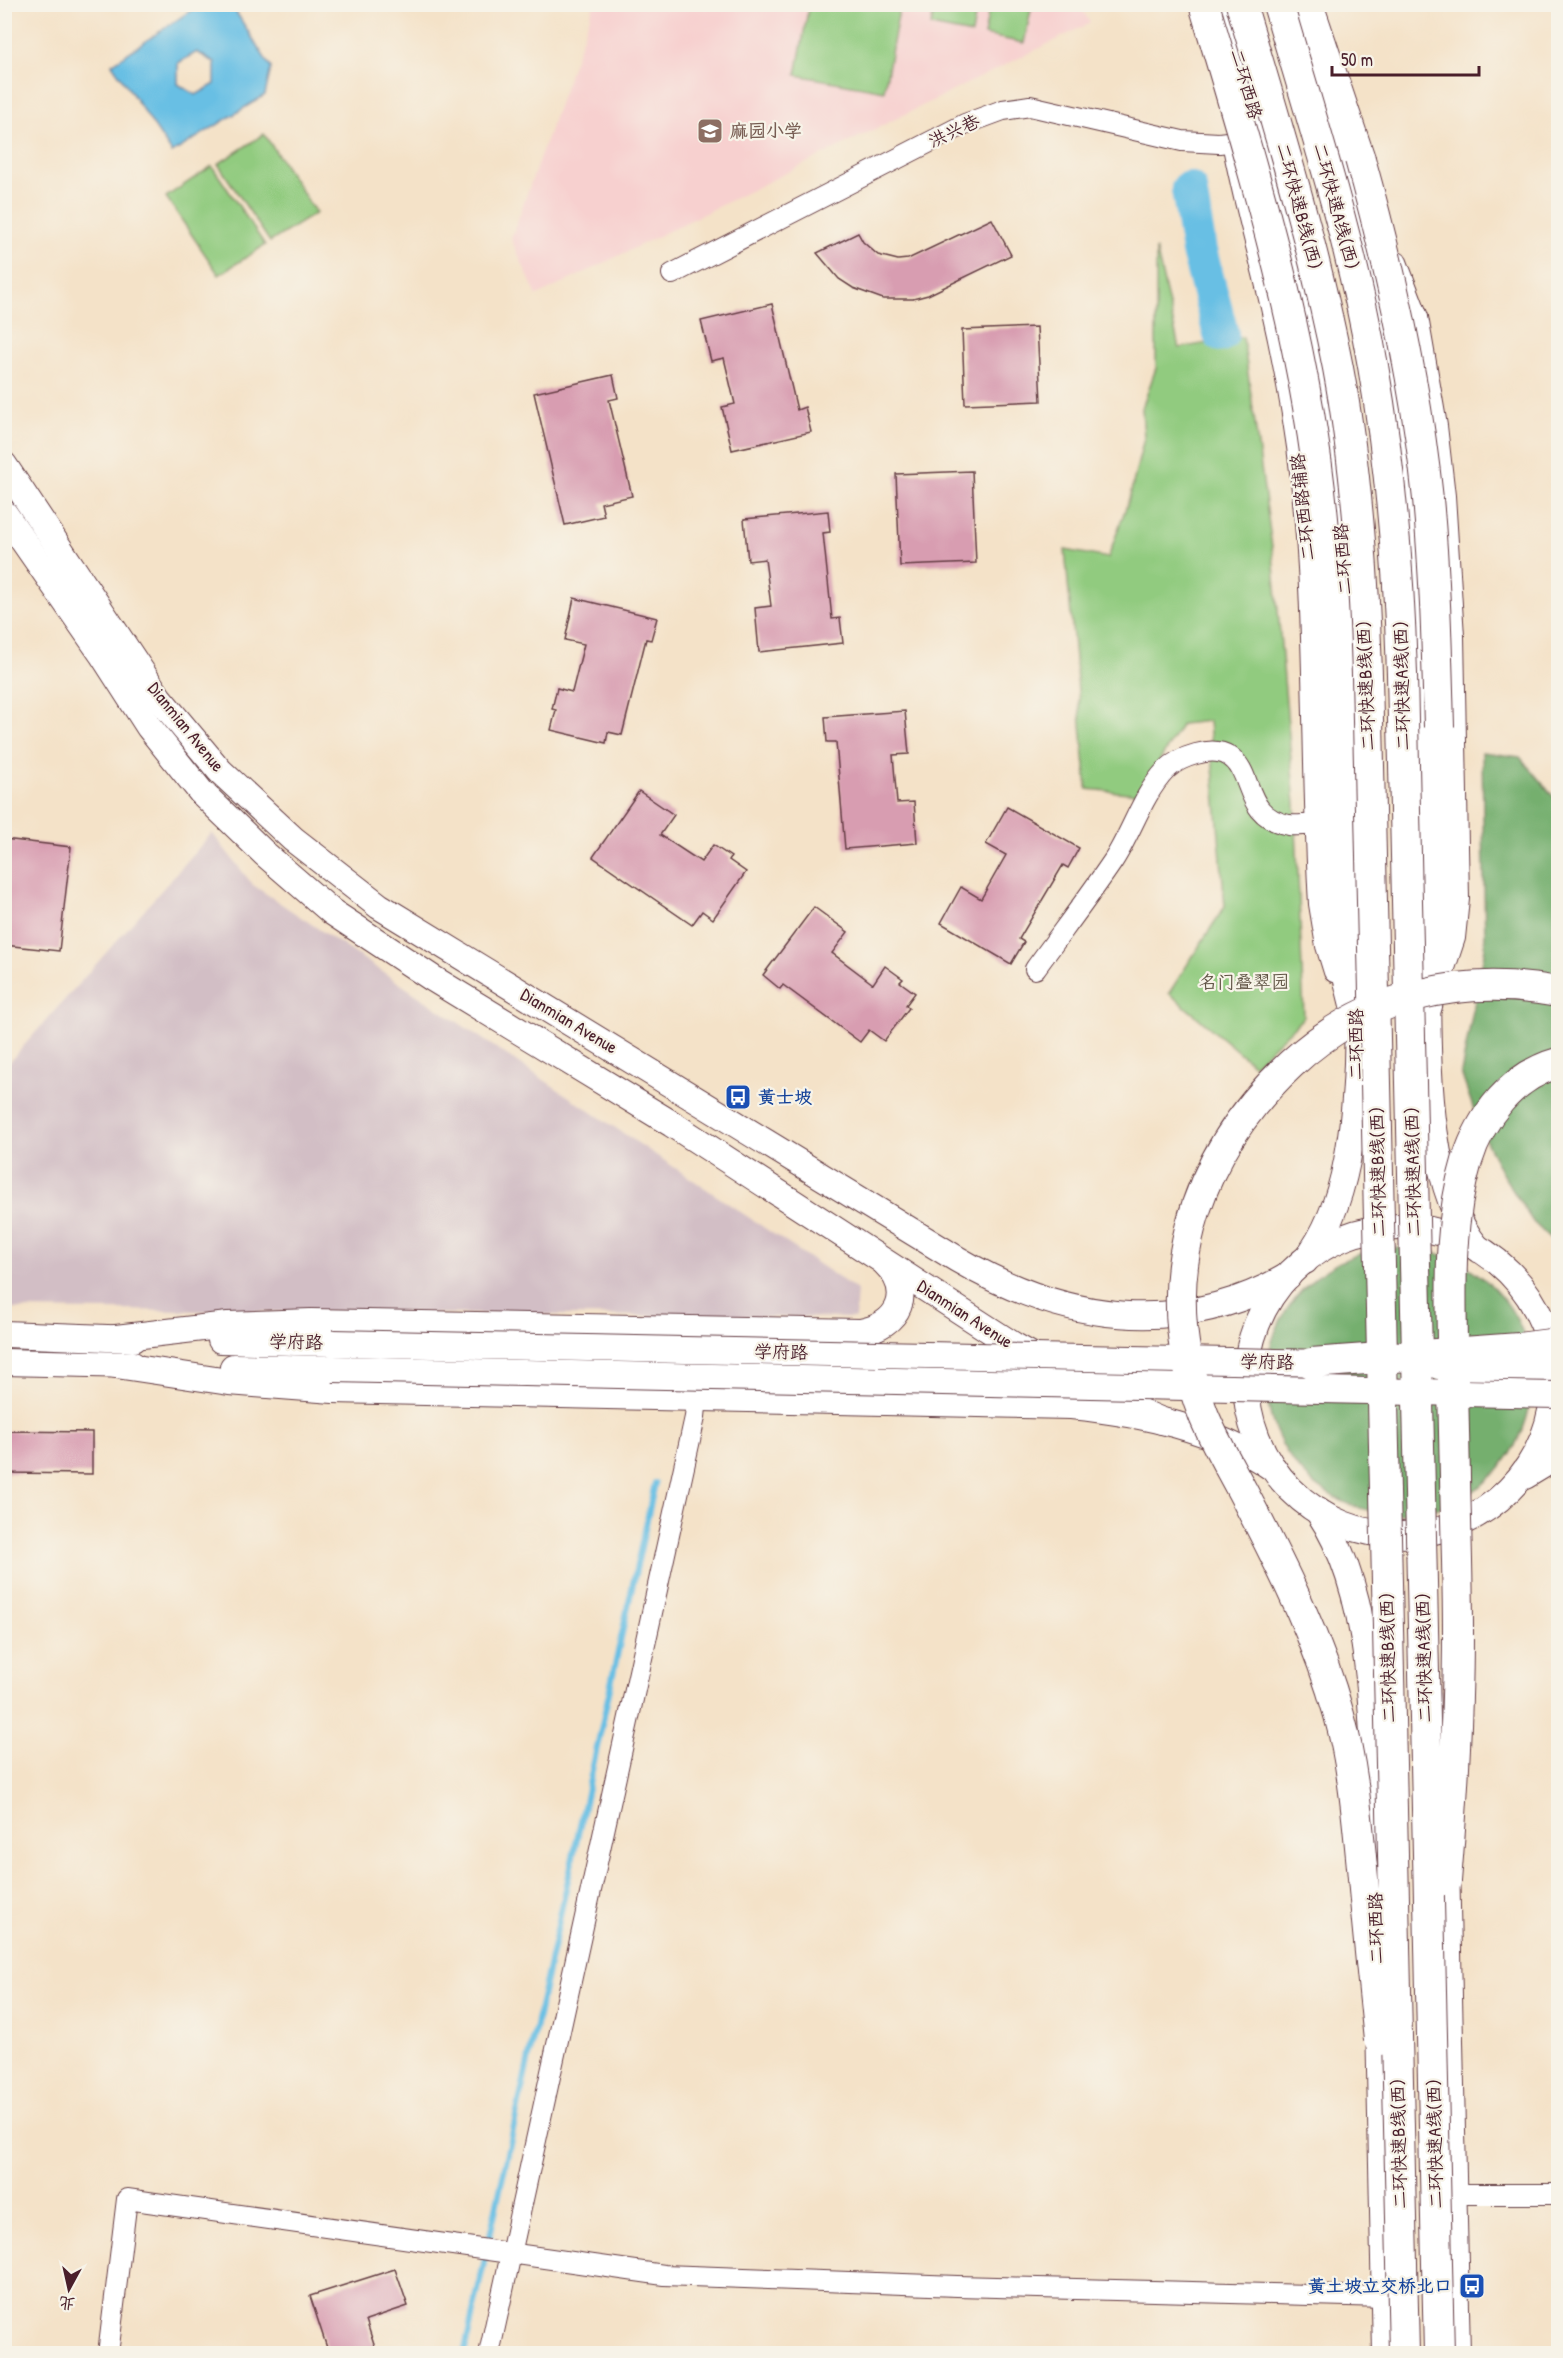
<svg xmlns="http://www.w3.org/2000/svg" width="1563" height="2358" font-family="'Patrick Hand','LXGW WenKai TC',sans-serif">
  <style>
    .built { fill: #f7d0cf }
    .industrial { fill: #d2bec5 }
    .green { fill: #91cb7f; stroke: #6e7555; stroke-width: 1.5 }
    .forest { fill: #74af6e; stroke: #5f674c; stroke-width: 1.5 }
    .water { fill: #67bfe4; stroke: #586f88; stroke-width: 1.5; fill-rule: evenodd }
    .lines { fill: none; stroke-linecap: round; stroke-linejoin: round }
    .stream { stroke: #67bfe4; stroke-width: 6 }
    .river { stroke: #67bfe4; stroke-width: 36 }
    .building { fill: #d89db1 }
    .minor-casing { stroke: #643c43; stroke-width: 22 }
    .major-casing { stroke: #643c43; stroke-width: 28 }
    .highway-casing { stroke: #643c43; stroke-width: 32 }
    .minor { stroke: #fff; stroke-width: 20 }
    .major { stroke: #fff; stroke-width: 26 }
    .highway { stroke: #fff; stroke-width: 30 }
    .major-bridge-casing { stroke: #643c43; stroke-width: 28; stroke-linecap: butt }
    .highway-bridge-casing { stroke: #643c43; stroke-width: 32; stroke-linecap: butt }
    .major-bridge { stroke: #fff; stroke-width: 26 }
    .highway-bridge { stroke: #fff; stroke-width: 30 }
    .labels { text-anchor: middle; stroke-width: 4.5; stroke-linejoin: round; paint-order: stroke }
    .street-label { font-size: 18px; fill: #4a1f2b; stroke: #f7f3e8 }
    .education-label { font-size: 18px; font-weight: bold; fill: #785e54; stroke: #f7f3e8; text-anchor: start }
    .park-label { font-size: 18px; fill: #5f5344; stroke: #f7f3e8 }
    .transit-label { font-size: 18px; font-weight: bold; fill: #164399; stroke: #f7f3e8; text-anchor: start }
  </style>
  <rect width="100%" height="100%" fill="#f7f3e8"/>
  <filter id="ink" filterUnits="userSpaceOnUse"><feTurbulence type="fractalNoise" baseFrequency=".0167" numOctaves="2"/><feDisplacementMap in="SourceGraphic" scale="12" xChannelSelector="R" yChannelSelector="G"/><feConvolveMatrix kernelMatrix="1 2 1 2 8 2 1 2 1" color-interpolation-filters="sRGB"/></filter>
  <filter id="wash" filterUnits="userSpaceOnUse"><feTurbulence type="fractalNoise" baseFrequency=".008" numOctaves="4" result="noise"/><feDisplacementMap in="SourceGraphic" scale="24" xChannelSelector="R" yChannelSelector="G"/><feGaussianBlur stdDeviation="1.35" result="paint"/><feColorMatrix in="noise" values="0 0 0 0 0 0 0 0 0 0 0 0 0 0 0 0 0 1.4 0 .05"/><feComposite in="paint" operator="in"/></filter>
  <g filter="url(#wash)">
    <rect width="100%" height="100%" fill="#f4e2c8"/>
    <path class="built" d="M1079 4 1090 23 537 296 511 239 594 5Z"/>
    <path class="industrial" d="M212 833 253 885 857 1290 855 1318 5 1309V1067Z"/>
    <g class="green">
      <path d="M990 4 1032 5 1024 43 984 35Z"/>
      <path d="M809 5H900L884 91 796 75Z"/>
      <path d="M935 5H977L972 34 931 26Z"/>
      <path d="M264 134 316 213 270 242 218 164Z"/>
      <path d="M212 166 265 245 219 275 166 197Z"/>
      <path d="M1156 249 1179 348 1243 337 1273 554 1295 804 1304 1017 1254 1065 1169 993 1225 906 1209 721 1182 724 1139 794 1087 789 1065 550 1108 558 1130 496 1144 438 1142 408 1156 368Z"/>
    </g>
    <g class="forest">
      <path d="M1482 752 1520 757 1558 802V1246L1533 1222 1501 1172 1482 1133 1461 1073 1485 948Z"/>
      <circle cx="1399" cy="1381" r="133"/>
    </g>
    <path class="water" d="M231 4 271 68 265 95 172 153 112 64 199 5ZM197 52 215 63V84L196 95 178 84V63Z"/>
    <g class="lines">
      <path class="stream" d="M464 2354 655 1483"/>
      <path class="river" d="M1189 189 1199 251 1221 334"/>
    </g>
    <g id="blocks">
      <g class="building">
        <path d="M992 219 1011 255 928 295 913 299H883L853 288 839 279 817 253 858 233 863 242 878 255 898 260 908 259Z"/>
        <path d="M772 304 797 410 805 407 811 432 732 450 722 407 735 404 724 358 711 361 701 321Z"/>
        <path d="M1037 327 1041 401 965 404 962 330Z"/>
        <path d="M613 375 618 398 609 400 632 496 601 503 604 516 565 525 534 393Z"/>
        <path d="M972 471 976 563 900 566 896 474Z"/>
        <path d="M828 511 830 532 823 533 832 619 840 618 843 643 759 652 755 608 771 606 765 559 748 561 744 519Z"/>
        <path d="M574 598 657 618 651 640 646 639 622 735 608 732 606 743 551 730 556 710 552 709 557 688 572 692 584 644 565 640Z"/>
        <path d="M905 711 909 754 893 755 897 803 914 802 917 843 845 849 836 742H827L825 717Z"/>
        <path d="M639 791 674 815 660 835 701 862 713 845 731 857 729 860 746 872 713 919 702 911 692 925 593 857Z"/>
        <path d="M1007 807 1079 848 1068 868 1063 865 1019 939 1024 942 1011 964 941 923 961 887 981 899 1006 855 986 844Z"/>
        <path d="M4 839 71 847 59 951 4 945Z"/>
        <path d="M814 907 848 932 832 953 873 984 885 966 903 979 900 982 915 993 906 1005 909 1008 884 1041 869 1030 860 1042 783 985 780 989 763 975Z"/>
        <path d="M4 1431 92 1432V1474L4 1473Z"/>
        <path d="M395 2269 408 2306 366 2320 377 2354H329L310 2296Z"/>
      </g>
    </g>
  </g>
  <g filter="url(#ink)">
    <use href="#blocks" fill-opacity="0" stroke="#643c43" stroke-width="1.5"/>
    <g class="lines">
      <g class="minor-casing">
        <g id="minor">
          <path d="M1232 141C1240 186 1252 229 1263 274 1277 331 1289 389 1297 447 1317 599 1310 752 1319 904L1326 946 1334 972"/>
          <path d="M1397 262 1418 317 1437 426 1445 496 1454 636 1459 899 1455 938 1443 974"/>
          <path d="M672 274 965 124 1003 110 1030 106 1182 141 1219 143 1244 140"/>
          <path d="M1035 969C1061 933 1088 898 1113 861 1132 832 1142 795 1166 770 1179 757 1212 745 1229 756 1255 772 1242 817 1289 825 1298 826 1308 824 1317 825"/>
          <path d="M1453 2194H1558"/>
          <path d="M108 2354 127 2199 664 2275 957 2286 1385 2297"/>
          <path d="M489 2354 695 1417 697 1397"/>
        </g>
      </g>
      <g class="major-casing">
        <g id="major">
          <path d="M1223 4C1259 128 1299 251 1321 378 1350 539 1349 702 1353 865 1355 963 1365 1065 1347 1161 1340 1197 1328 1232 1305 1261"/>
          <path d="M1317 73C1355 202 1391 332 1406 466 1425 625 1422 786 1426 946"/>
          <path d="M4 465 159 698 220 771 293 839 379 906 957 1259C1062 1321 1178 1339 1288 1276"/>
          <path d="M4 513 102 654 149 727 201 792 265 854 332 912 432 978 672 1124 1013 1345 1102 1395 1162 1421"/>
          <path d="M1427 986C1428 1062 1426 1189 1478 1249"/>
          <circle cx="1400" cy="1381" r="154"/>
          <path d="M4 1334 133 1339"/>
          <path d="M116 1338 228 1325 311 1322 860 1332C899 1326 915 1292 885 1263"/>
          <path d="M221 1340 333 1343"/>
          <path d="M4 1362 133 1365"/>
          <path d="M116 1365 229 1382 333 1390 1071 1406C1140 1413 1216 1428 1274 1469"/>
          <path d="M233 1367 333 1369"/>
          <path d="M1525 1476 1558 1456"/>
          <path d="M1318 1511C1382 1605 1373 1764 1375 1873"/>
          <path d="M1446 1862 1457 2354"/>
          <path d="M1379 2021 1386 2354"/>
        </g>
      </g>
      <g class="highway-casing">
        <g id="highway">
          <path d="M1308 4 1360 159"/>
          <path d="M1326 556 1330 640 1337 913 1341 948 1356 1009"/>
          <path d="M1427 1006C1448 914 1441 820 1439 727"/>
        </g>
      </g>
      <use href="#minor" class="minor"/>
      <use href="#major" class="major"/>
      <use href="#highway" class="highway"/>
      <g class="major-bridge-casing">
        <g id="major-bridge">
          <path d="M333 1343 1330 1363"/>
          <path d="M1439 1366 1558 1368"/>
          <path d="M333 1369 1558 1395"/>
        </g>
      </g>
      <g class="highway-bridge-casing">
        <g id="highway-bridge">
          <path d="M1204 4C1258 186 1314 366 1326 556"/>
          <path d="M1241 4C1277 125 1314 245 1338 368 1357 469 1364 572 1367 675L1404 2354"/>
          <path d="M1278 4C1313 124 1352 243 1373 366 1391 468 1399 570 1402 674L1439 2354"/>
          <path d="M1360 159C1391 270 1416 383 1428 499 1435 574 1437 651 1439 727"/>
          <path d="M1311 1363 1519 1348 1558 1343"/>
          <path d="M1446 1881C1453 1798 1458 1715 1458 1632 1458 1580 1456 1529 1455 1477 1454 1432 1453 1387 1452 1341 1451 1280 1449 1220 1467 1161 1481 1116 1512 1076 1558 1063"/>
          <path d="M1379 2040C1373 1983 1367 1925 1362 1867 1357 1816 1353 1765 1339 1715 1319 1642 1285 1573 1250 1506 1235 1476 1217 1447 1204 1416 1152 1286 1191 1158 1291 1064 1365 995 1461 974 1558 992"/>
        </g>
      </g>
      <use href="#major-bridge" class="major-bridge"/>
      <use href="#highway-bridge" class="highway-bridge"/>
    </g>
  </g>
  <defs>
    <g id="school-square" transform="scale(1.35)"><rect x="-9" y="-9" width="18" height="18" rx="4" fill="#8d6e63" stroke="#f7f3e8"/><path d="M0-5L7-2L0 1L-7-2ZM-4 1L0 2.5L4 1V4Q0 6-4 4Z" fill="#fff"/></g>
    <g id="bus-square" transform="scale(1.35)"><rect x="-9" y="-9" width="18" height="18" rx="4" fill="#1a4fb4" stroke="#f7f3e8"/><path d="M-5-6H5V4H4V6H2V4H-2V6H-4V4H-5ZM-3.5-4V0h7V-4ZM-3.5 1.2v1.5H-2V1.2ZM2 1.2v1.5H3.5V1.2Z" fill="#fff"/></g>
  </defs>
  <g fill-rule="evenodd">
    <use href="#school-square" x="710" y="131"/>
    <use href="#bus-square" x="738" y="1097"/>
    <use href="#bus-square" x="1472" y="2286"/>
  </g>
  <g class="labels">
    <g class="street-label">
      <text transform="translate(1246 84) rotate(74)" y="6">二环西路</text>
      <text transform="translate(954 131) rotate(-25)" y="6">洪兴巷</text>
      <text transform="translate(1299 206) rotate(75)" y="6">二环快速B线(西)</text>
      <text transform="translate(1336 206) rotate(75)" y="6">二环快速A线(西)</text>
      <text transform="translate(1303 507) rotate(-96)" y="6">二环西路辅路</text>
      <text transform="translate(1343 559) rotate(-94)" y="6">二环西路</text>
      <text transform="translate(1366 686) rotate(-92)" y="6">二环快速B线(西)</text>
      <text transform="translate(1402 686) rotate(-91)" y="6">二环快速A线(西)</text>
      <text transform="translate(186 727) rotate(51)" y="6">Dianmian Avenue</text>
      <text transform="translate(569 1021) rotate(31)" y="6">Dianmian Avenue</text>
      <text transform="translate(1356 1044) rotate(-90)" y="6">二环西路</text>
      <text transform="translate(1378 1172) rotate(-91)" y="6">二环快速B线(西)</text>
      <text transform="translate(1413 1172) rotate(-91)" y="6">二环快速A线(西)</text>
      <text transform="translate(965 1314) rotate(33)" y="6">Dianmian Avenue</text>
      <text transform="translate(296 1342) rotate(1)" y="6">学府路</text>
      <text transform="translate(781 1352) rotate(1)" y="6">学府路</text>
      <text transform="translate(1267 1362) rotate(1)" y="6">学府路</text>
      <text transform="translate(1388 1658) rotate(-91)" y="6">二环快速B线(西)</text>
      <text transform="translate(1424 1658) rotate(-91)" y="6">二环快速A线(西)</text>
      <text transform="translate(1376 1928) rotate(-91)" y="6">二环西路</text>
      <text transform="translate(1399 2144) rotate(-91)" y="6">二环快速B线(西)</text>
      <text transform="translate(1435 2144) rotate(-91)" y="6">二环快速A线(西)</text>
    </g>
    <g class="education-label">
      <text x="730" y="137">麻园小学</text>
    </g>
    <g class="park-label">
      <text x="1244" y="988">名门叠翠园</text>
    </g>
    <g class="transit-label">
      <text x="758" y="1103">黄士坡</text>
      <text x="1452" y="2292" text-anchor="end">黄土坡立交桥北口</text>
    </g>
  </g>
  <rect width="1563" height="2358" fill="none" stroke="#f7f3e8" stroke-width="24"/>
  <g transform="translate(69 2289) rotate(188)" stroke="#f7f3e8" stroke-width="4.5" paint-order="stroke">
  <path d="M0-4.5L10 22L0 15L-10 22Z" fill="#4a1f2b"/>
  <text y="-9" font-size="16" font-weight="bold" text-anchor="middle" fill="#4a1f2b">北</text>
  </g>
  <path d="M1332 66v9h147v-9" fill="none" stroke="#4a1f2b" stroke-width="3"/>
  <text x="1341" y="66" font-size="18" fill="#4a1f2b" stroke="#f7f3e8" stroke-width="4.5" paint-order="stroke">50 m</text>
</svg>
